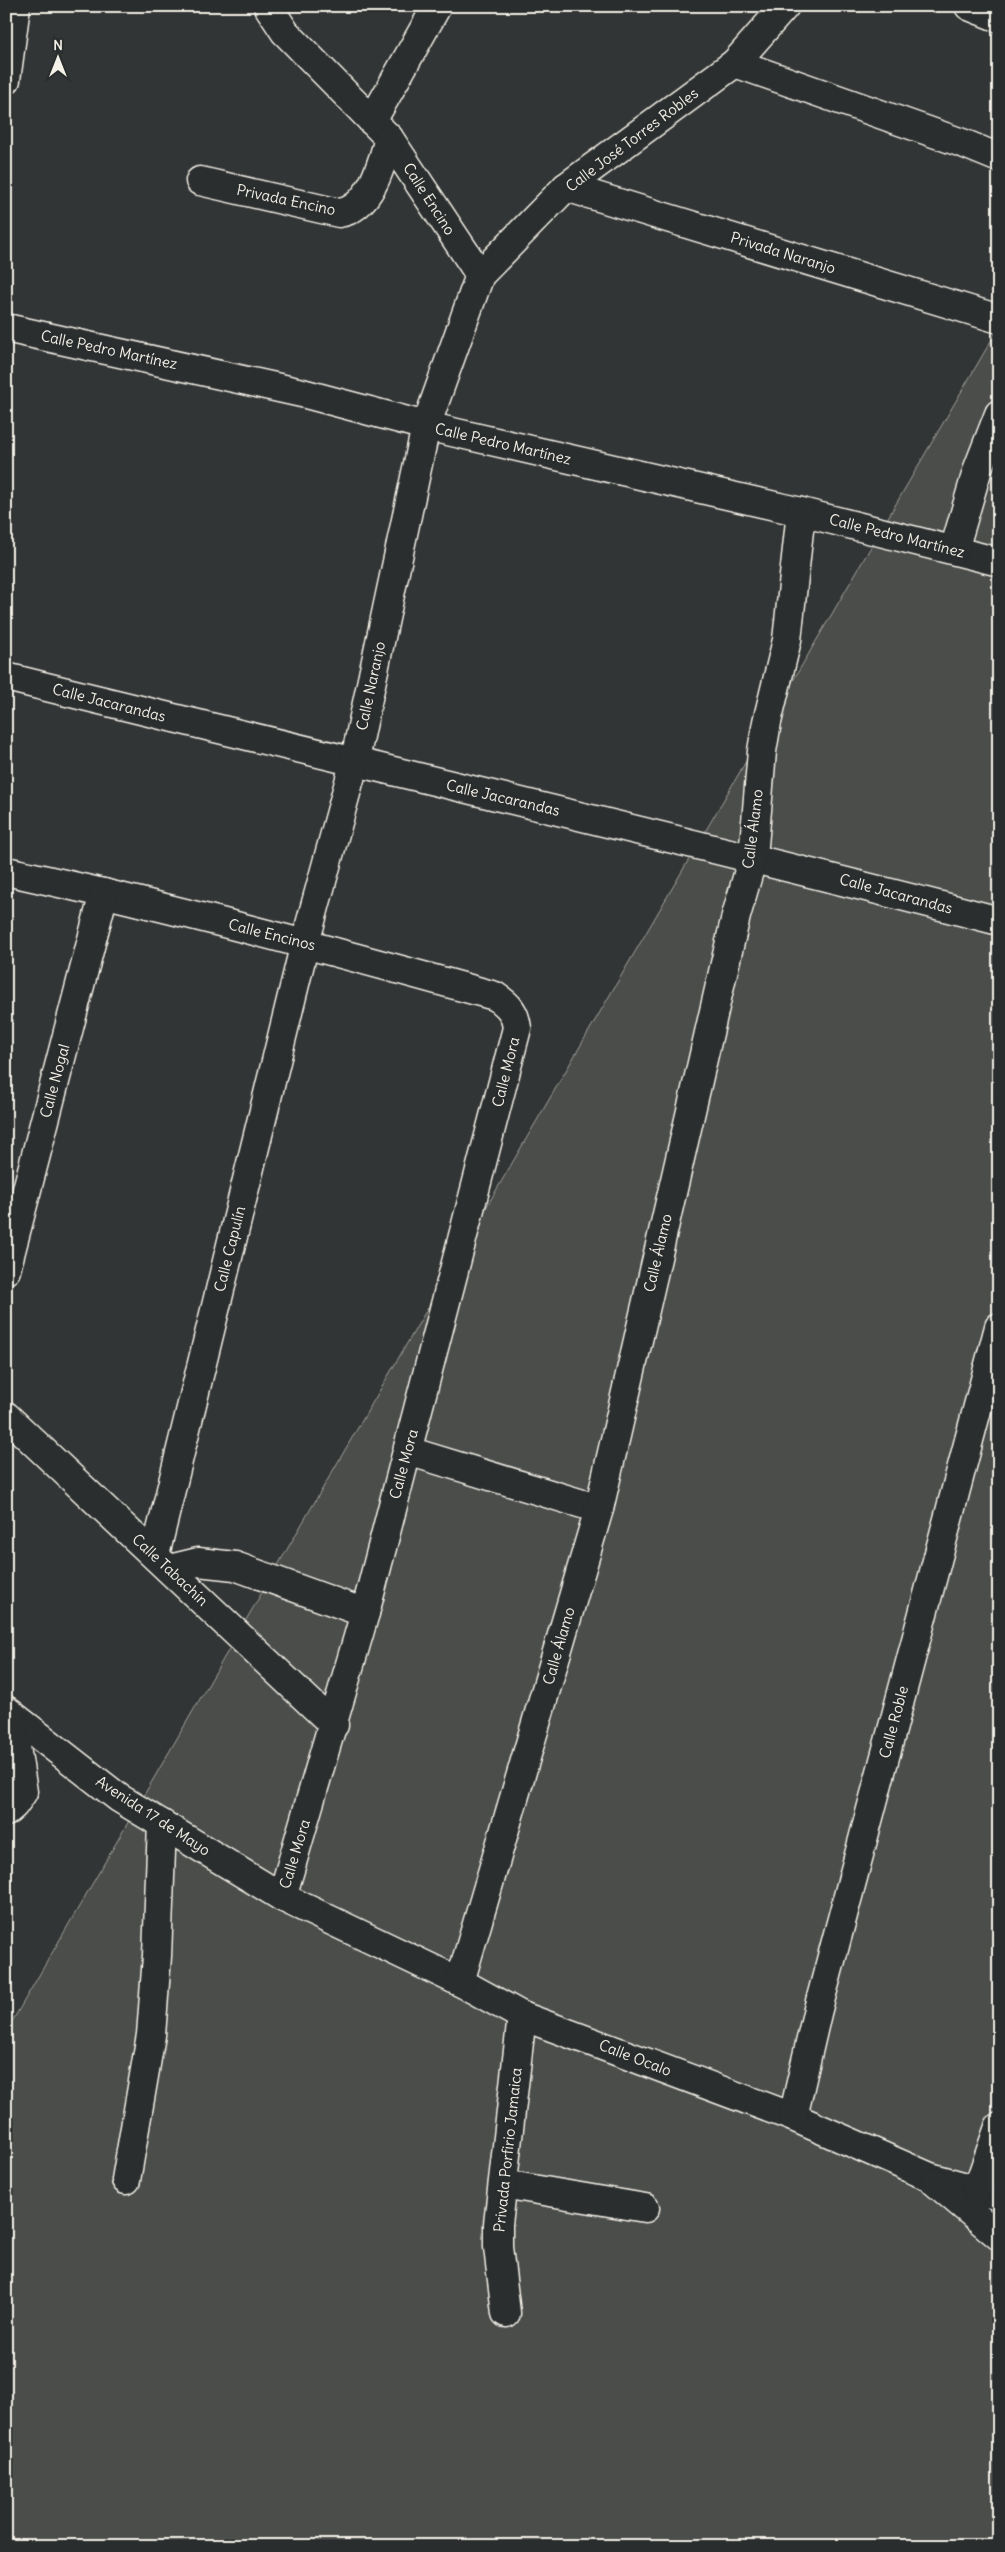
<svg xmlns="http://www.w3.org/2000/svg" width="1005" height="2552" font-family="Delius,sans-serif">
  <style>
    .park { fill: #4b4d4c; stroke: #a09f9a }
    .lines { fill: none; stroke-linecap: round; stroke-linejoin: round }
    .minor-casing { stroke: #f4f1e8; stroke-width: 31 }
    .minor { stroke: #2a2d2e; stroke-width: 28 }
    .labels { text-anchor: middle; stroke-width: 5; stroke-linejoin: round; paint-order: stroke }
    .street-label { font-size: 15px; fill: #f4f1e8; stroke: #2a2d2e }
  </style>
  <rect width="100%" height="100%" fill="#323535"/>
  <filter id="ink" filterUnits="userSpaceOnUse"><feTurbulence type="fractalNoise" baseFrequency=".02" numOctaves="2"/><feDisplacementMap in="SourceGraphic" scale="10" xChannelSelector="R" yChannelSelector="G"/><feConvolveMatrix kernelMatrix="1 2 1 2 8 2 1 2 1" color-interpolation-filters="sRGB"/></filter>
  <g filter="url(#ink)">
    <path class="park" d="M999 327V2546H6V2032Z"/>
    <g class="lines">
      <g class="minor-casing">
        <g id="minor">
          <path d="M268 6 285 32 389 138 480 275"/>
          <path d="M969 6 999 18"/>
          <path d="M735 63 965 144 999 158"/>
          <path d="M6 80 16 6"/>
          <path d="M372 121 437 6"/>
          <path d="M200 181 339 213C370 209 382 164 389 138"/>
          <path d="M566 187 999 319"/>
          <path d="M6 328 302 393 426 426 801 512 999 562"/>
          <path d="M954 550 978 468 999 414"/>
          <path d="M6 677C337 759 669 835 999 921"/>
          <path d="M6 871C171 907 333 951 495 996 509 1005 515 1012 517 1028L365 1613 282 1897"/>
          <path d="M6 1270 104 893"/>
          <path d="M6 1416 334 1725"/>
          <path d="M408 1451 599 1509"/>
          <path d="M155 1555 305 943 354 764 426 426 480 275 566 187 735 63 785 6"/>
          <path d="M169 1569 198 1562 235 1566 365 1613"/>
          <path d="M6 1710 119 1798 282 1897 460 1982 522 2016 793 2117 930 2177 999 2196"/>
          <path d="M6 1812 14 1805 23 1792 11 1714"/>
          <path d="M460 1982 599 1509 736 916 753 857 762 751 767 722 787 640 801 512"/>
          <path d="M793 2117 817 2013 999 1327"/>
          <path d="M126 2180 151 2035 157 1956 162 1824"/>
          <path d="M935 2182 999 2236"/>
          <path d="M503 2184 645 2208"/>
          <path d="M977 2190 999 2127"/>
          <path d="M506 2313 498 2247V2224L522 2016"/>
        </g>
      </g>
      <use href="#minor" class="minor"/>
    </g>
  </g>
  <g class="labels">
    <g class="street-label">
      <text transform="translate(632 140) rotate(-37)" y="5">Calle José Torres Robles</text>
      <text transform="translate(429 199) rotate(57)" y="5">Calle Encino</text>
      <text transform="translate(286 200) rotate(12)" y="5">Privada Encino</text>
      <text transform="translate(783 253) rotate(17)" y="5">Privada Naranjo</text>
      <text transform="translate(109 350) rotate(12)" y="5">Calle Pedro Martínez</text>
      <text transform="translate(503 444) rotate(13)" y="5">Calle Pedro Martínez</text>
      <text transform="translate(897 536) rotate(14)" y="5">Calle Pedro Martínez</text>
      <text transform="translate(371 686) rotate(-78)" y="5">Calle Naranjo</text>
      <text transform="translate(109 703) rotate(14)" y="5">Calle Jacarandas</text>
      <text transform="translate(503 798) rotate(13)" y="5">Calle Jacarandas</text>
      <text transform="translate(753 829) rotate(-83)" y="5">Calle Álamo</text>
      <text transform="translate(896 894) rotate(15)" y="5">Calle Jacarandas</text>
      <text transform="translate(272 935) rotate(14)" y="5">Calle Encinos</text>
      <text transform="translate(506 1072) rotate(-76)" y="5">Calle Mora</text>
      <text transform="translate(55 1081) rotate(-75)" y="5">Calle Nogal</text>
      <text transform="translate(230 1249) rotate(-76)" y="5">Calle Capulín</text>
      <text transform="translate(658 1253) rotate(-77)" y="5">Calle Álamo</text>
      <text transform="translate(404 1464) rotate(-75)" y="5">Calle Mora</text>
      <text transform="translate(170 1570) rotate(43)" y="5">Calle Tabachín</text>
      <text transform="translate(559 1646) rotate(-74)" y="5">Calle Álamo</text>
      <text transform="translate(894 1722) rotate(-75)" y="5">Calle Roble</text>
      <text transform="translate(153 1816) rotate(33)" y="5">Avenida 17 de Mayo</text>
      <text transform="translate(295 1854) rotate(-73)" y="5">Calle Mora</text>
      <text transform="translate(635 2058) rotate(21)" y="5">Calle Ocalo</text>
      <text transform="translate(508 2150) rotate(-84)" y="5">Privada Porfirio Jamaica</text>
    </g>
  </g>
  <rect width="1005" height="2552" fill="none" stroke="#2a2d2e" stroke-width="25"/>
  <rect x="12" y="12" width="980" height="2527" fill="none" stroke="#f4f1e8" stroke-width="2" filter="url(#ink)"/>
  <g transform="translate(58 58)" stroke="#2a2d2e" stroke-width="4" paint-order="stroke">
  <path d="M0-4L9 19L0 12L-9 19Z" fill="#f4f1e8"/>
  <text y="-8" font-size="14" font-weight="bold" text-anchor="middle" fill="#f4f1e8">N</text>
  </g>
</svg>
